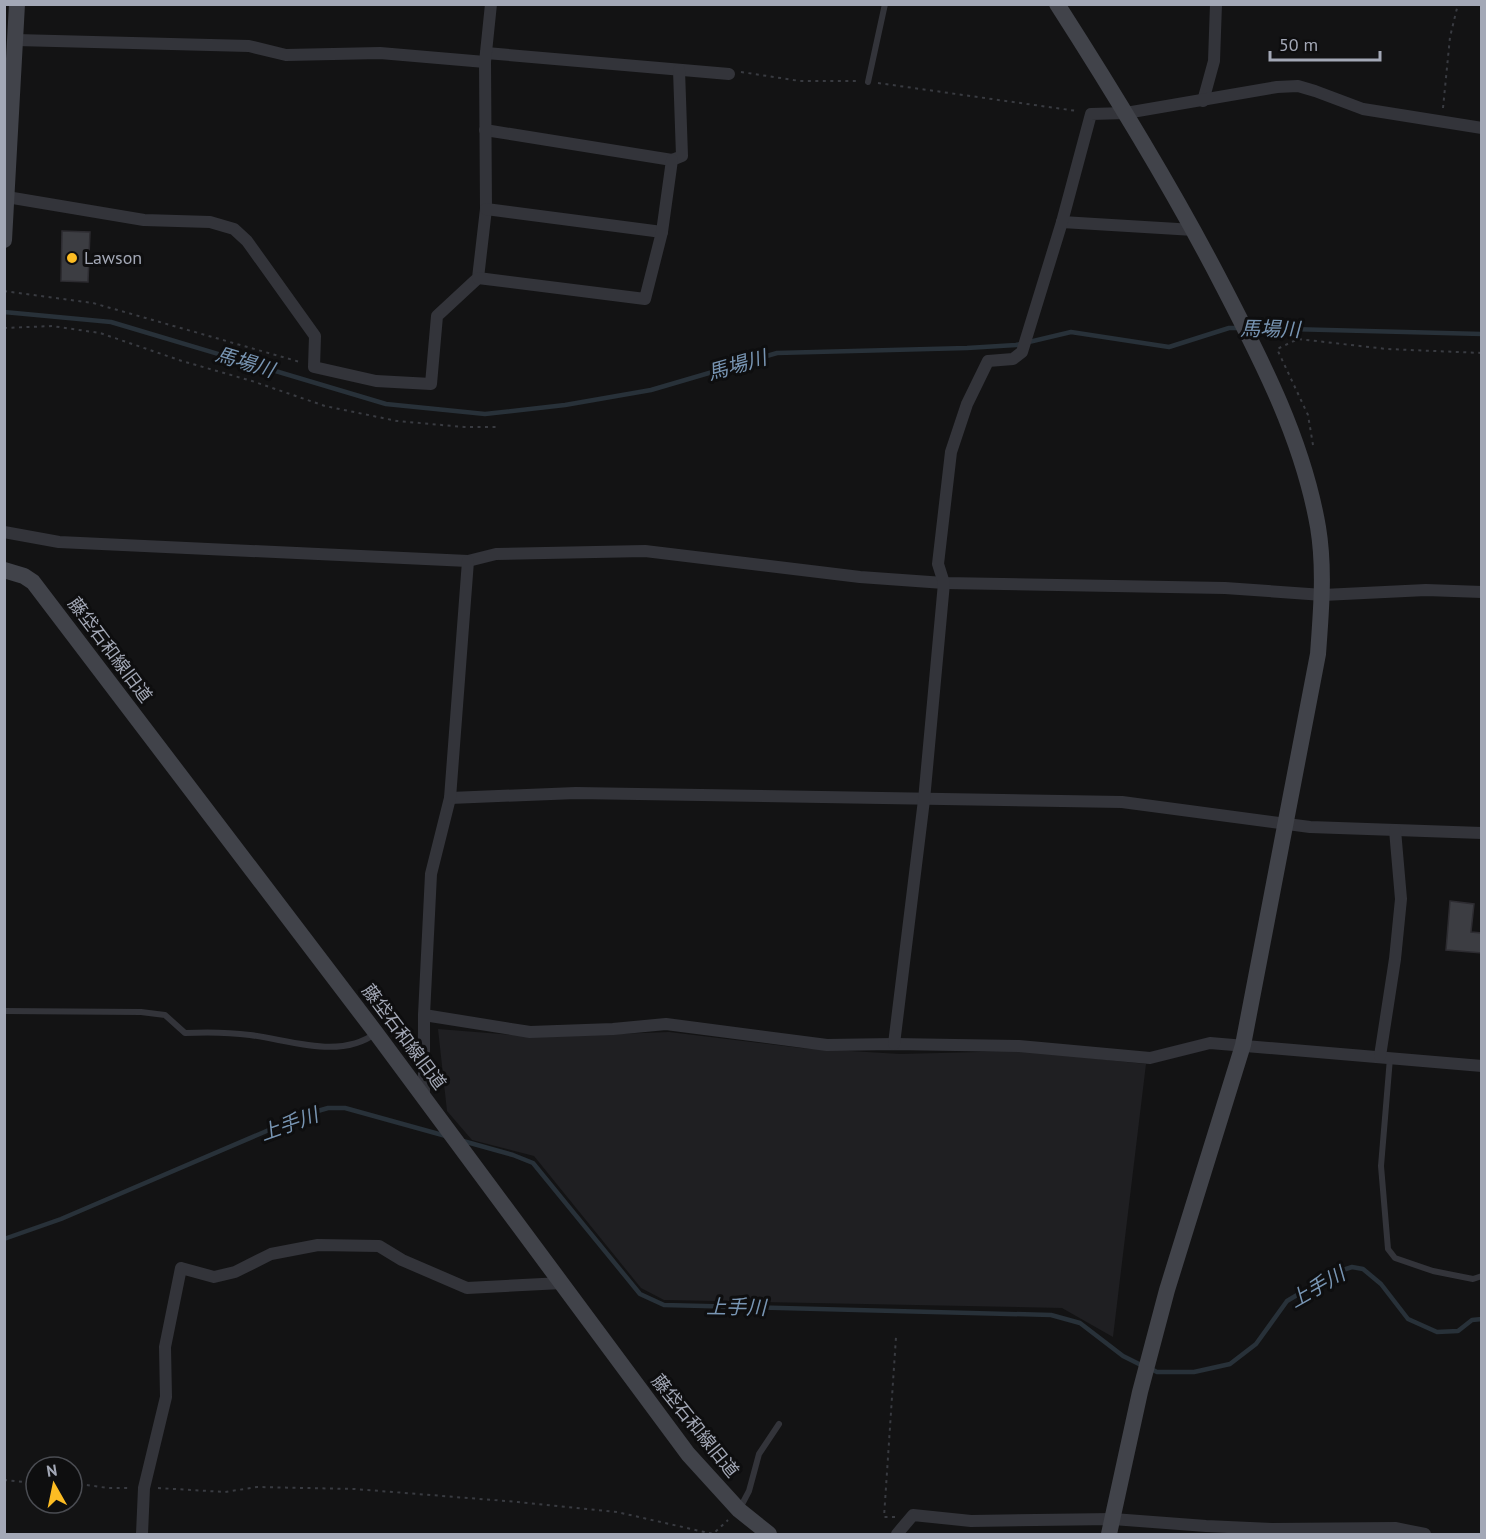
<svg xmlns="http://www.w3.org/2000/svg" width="1486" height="1539" font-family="'PT Sans','Noto Sans JP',sans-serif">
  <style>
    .built { fill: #1f1f22 }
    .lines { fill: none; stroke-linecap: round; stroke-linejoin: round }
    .stream { stroke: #283139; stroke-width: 4.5 }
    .building { fill: #3c3d42; stroke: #2d2c31; stroke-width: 1.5 }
    .path { stroke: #393b41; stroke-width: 2; stroke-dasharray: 3 4.5; stroke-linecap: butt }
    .lane { stroke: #33343a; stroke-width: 6 }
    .street { stroke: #33343a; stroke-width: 12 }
    .secondary { stroke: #41434a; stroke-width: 16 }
    .poi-dot { fill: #fcbc23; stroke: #0e0e0f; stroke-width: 2 }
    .labels { text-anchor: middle; stroke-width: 6; stroke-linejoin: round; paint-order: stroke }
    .poi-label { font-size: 18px; fill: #a3a8b6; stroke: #0e0e0f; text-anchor: start }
    .street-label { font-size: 18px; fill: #a3a8b6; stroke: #0e0e0f }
    .water-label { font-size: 20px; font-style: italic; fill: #7895b3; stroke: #0e0e0f }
  </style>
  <rect width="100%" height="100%" fill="#131314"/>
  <path class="built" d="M438 1029 538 1037 669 1032 801 1048 900 1054 1023 1051 1146 1064 1113 1337 1062 1308 664 1300 641 1288 534 1156 472 1140 447 1111Z"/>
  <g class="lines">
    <g class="stream">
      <path d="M4 312 111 322 386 404 485 414 565 405 651 390 777 353 967 348 1016 345 1071 332 1169 347 1229 328H1239"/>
      <path d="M1250 328 1482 334"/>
      <path d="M463 1141 513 1155 533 1163 640 1294 664 1305 1051 1315 1080 1323 1123 1356 1143 1366"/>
      <path d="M4 1239 61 1219 304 1115 328 1108H345L446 1136"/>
      <path d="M1151 1369 1157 1372H1194L1230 1364 1256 1344 1287 1301 1334 1273 1352 1267 1363 1269 1381 1284 1408 1319 1437 1332 1458 1331 1472 1320 1482 1319"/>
    </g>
  </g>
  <g class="building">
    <path d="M62 231 90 232 88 282 61 281Z"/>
    <path d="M1450 901 1474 904 1471 932 1482 933V953L1446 950Z"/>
  </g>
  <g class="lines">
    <g class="path">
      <path d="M741 72 800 81H857"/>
      <path d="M878 83 1077 111"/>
      <path d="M1443 108 1450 37 1458 4"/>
      <path d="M4 291 93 303 300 362"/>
      <path d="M4 328 52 326 100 333 182 361 252 381 325 406 397 421 464 427H497"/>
      <path d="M1313 445 1308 415 1277 349 1298 339 1387 349 1482 353"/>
      <path d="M4 1480 36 1483"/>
      <path d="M72 1483 108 1488H131"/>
      <path d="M158 1488 225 1492 257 1487 355 1489 518 1502 617 1512 713 1534 728 1520"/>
      <path d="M895 1517H884L896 1337"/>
    </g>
    <g class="lane">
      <path d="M868 82 885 4"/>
      <path d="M4 1011 141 1012 165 1015 185 1033C207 1032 227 1032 250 1035 290 1040 340 1060 376 1033"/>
      <path d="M1390 1058 1381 1166 1388 1249 1395 1258 1433 1271 1473 1279 1482 1276"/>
      <path d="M739 1510 749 1491 759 1454 779 1424"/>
    </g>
    <g class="street">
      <path d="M16 40 249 46 286 55 380 53 485 62"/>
      <path d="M486 53 729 74"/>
      <path d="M1203 101 1214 61 1216 4"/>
      <path d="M485 130 672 160 682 156 679 70"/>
      <path d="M7 197 144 220 210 222 234 229 247 241 315 336 314 367 376 381 431 384 437 316 478 278 486 209 485 62 491 4"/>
      <path d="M486 209 662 232"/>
      <path d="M1062 222 1194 230"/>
      <path d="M478 278 645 299 662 232 672 160"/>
      <path d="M4 532 59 542 468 561 496 554 645 551 860 577 944 583 1225 588 1323 595 1426 590 1482 592"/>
      <path d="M450 798 576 793 1122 802 1310 827 1482 833"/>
      <path d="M424 1015 530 1032 613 1029 666 1024 827 1045 894 1044 1019 1046 1150 1058 1210 1043 1482 1066"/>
      <path d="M894 1044 924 800 944 583 938 564 951 452 967 404 988 361 1013 359 1022 352 1062 222 1091 114 1126 113 1277 87 1298 86 1315 91 1363 109 1482 128"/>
      <path d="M1380 1056 1395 959 1401 899 1395 830"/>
      <path d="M424 1096V1015L431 874 450 798 468 561"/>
      <path d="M142 1534 144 1488 166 1397 165 1347 181 1268 214 1277 235 1272 271 1254 318 1245 379 1246 402 1260 467 1288 562 1283"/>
      <path d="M897 1534 913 1515 971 1521 1113 1519 1206 1526 1272 1529 1395 1528 1425 1534"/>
    </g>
    <g class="secondary">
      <path d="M1057 4C1116 96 1173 189 1223 286 1263 363 1303 441 1318 527 1325 569 1321 612 1318 654L1243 1045 1167 1290 1140 1392 1109 1534"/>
      <path d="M4 240 17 4"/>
      <path d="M4 570 24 576 33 582 376 1033 688 1454 739 1510 769 1534"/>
    </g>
  </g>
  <circle class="poi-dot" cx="72" cy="258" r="6"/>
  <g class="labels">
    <g class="poi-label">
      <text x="84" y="264">Lawson</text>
    </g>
    <g class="street-label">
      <text transform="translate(110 650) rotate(53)" y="6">藤垈石和線旧道</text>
      <text transform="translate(404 1037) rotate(53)" y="6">藤垈石和線旧道</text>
      <text transform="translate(695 1426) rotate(51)" y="6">藤垈石和線旧道</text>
    </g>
    <g class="water-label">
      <text transform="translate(1270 329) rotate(1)" y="7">馬場川</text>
      <text transform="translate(245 362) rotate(17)" y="7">馬場川</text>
      <text transform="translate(737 365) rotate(-16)" y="7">馬場川</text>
      <text transform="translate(289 1124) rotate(-20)" y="7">上手川</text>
      <text transform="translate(1317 1287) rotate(-30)" y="7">上手川</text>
      <text transform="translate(736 1307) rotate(1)" y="7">上手川</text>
    </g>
  </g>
  <rect width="1486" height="1539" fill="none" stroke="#a3a8b6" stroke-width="12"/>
  <g transform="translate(54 1485) rotate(351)"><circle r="28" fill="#0e0e0f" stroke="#4a4c52" stroke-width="1.5"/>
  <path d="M0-4.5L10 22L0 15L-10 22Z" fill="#fcbc23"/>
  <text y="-9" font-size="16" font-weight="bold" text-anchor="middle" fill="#a3a8b6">N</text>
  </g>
  <path d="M1270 51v9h110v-9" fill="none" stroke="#a3a8b6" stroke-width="3"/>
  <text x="1279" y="51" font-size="18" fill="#a3a8b6" stroke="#0e0e0f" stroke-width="4.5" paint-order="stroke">50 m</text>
</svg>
